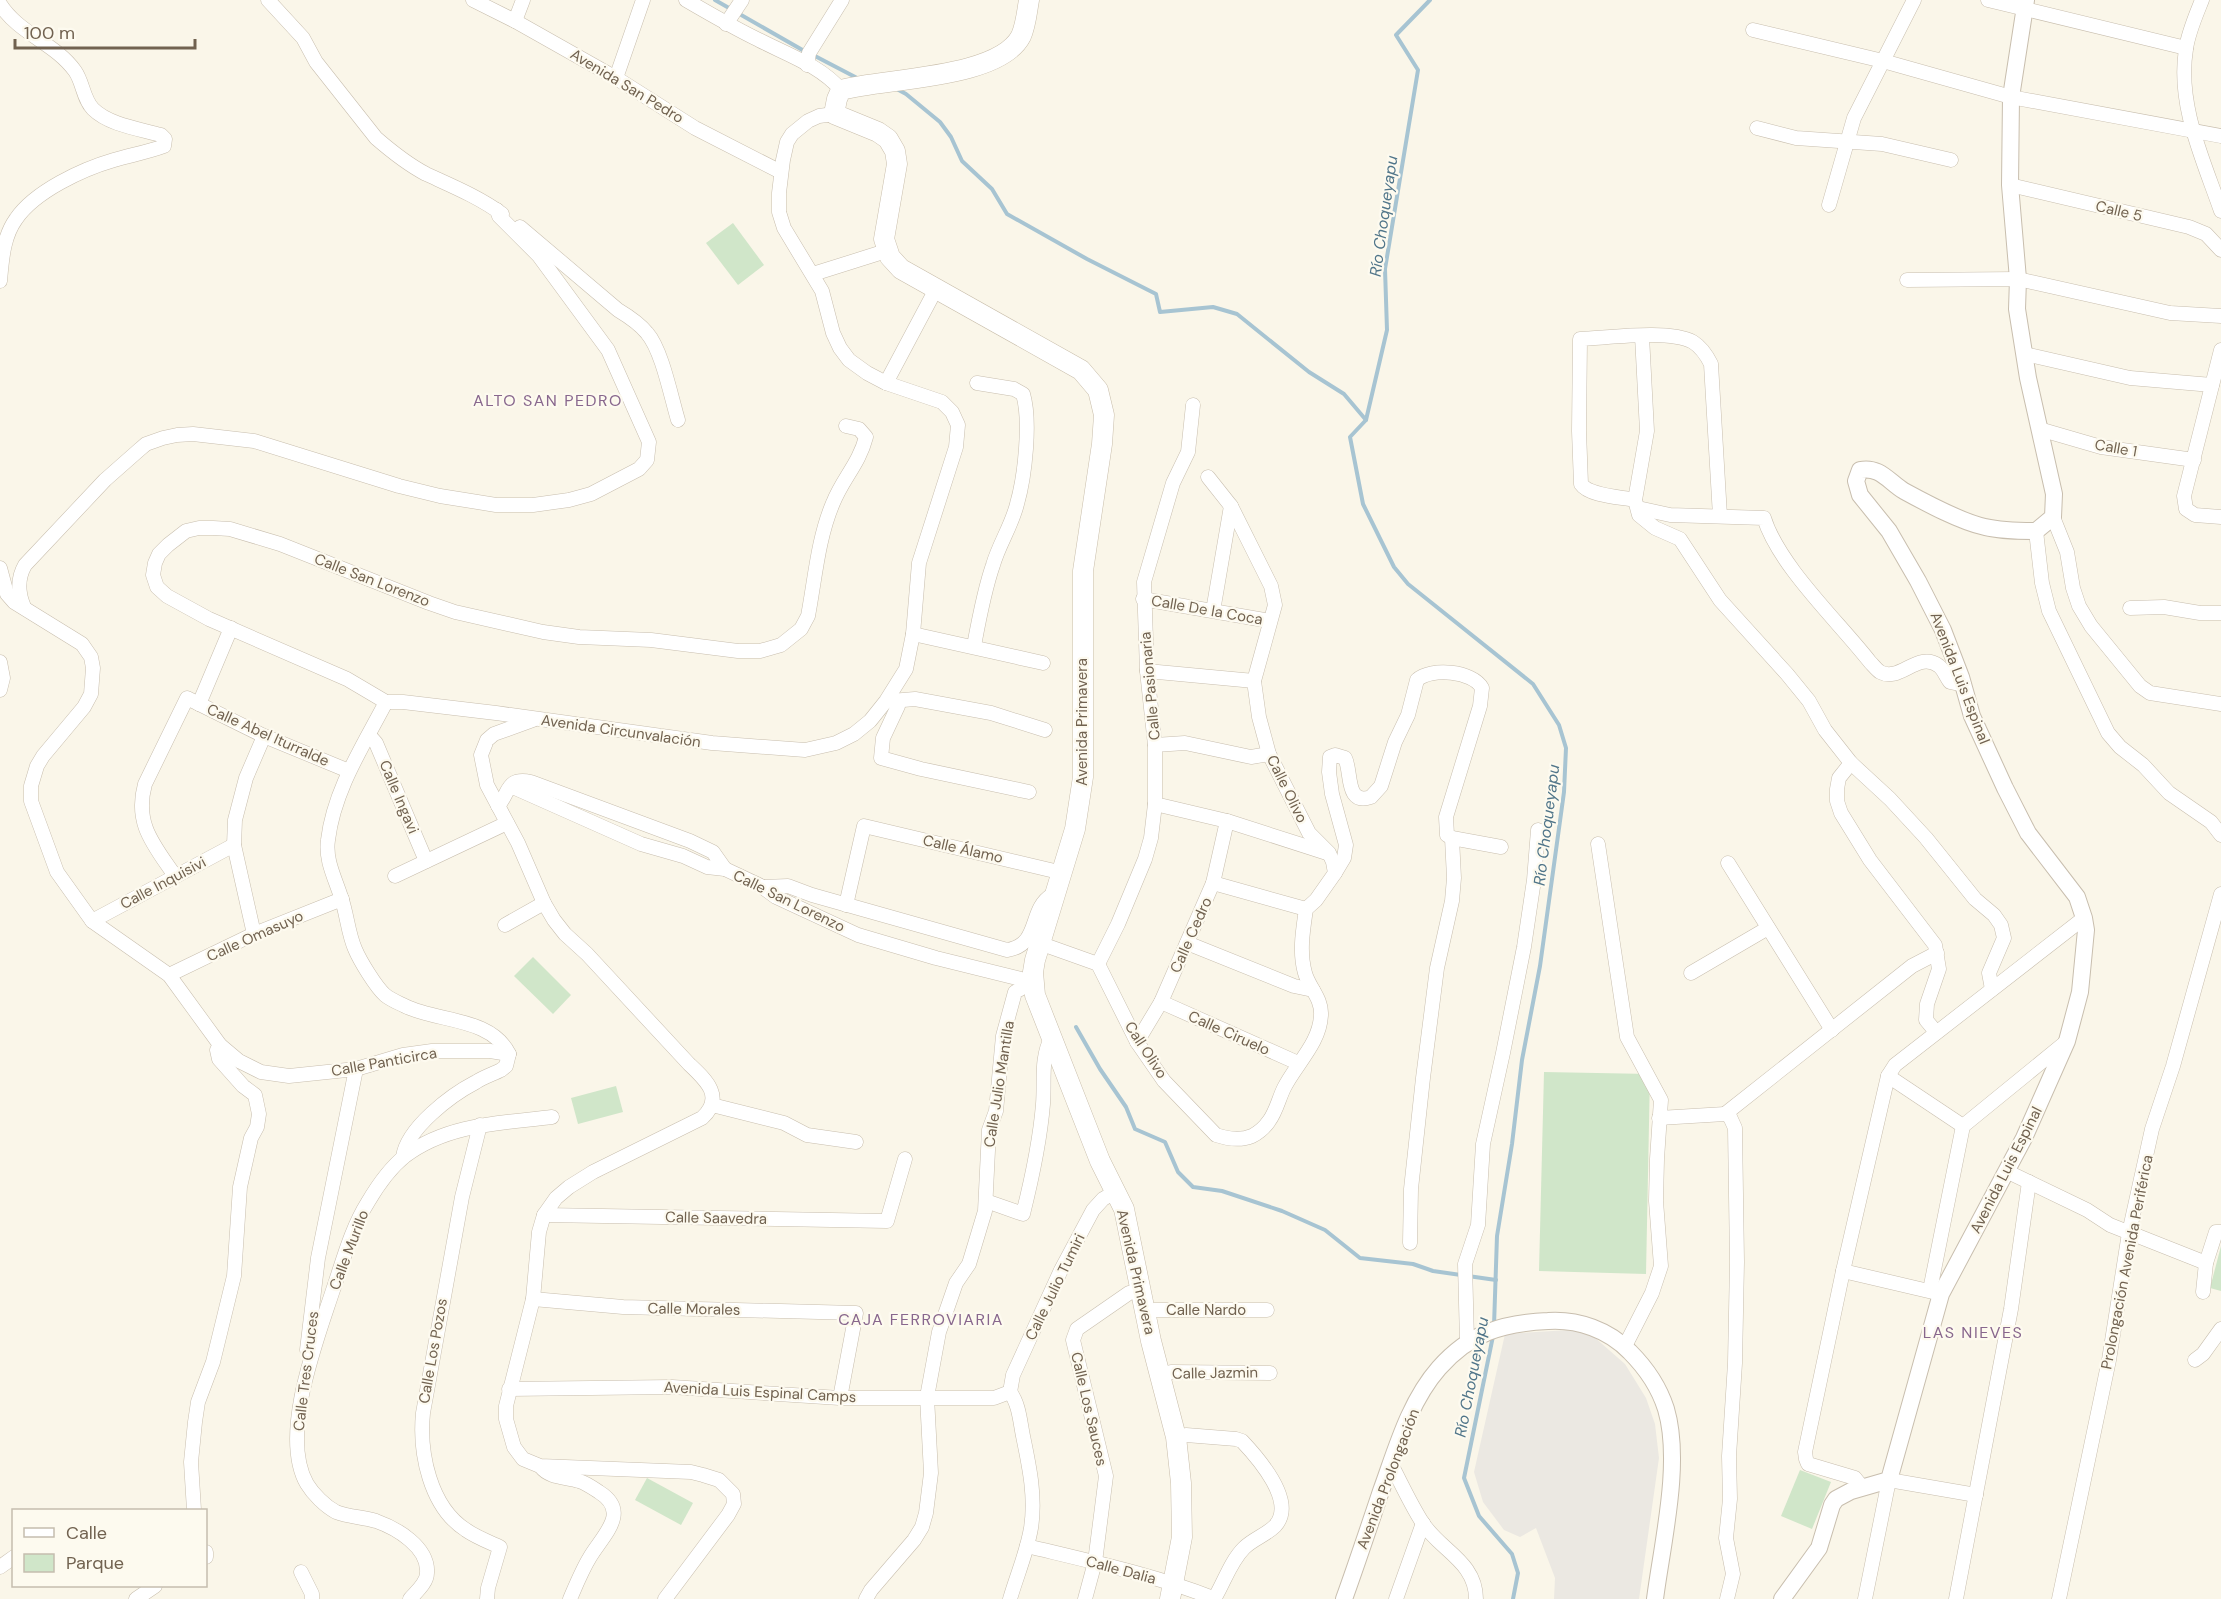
<svg xmlns="http://www.w3.org/2000/svg" width="2221" height="1599" font-family="'DM Sans',sans-serif">
  <style>
    .industrial { fill: #ebe8e2 }
    .green { fill: #d0e6c9 }
    .lines { fill: none; stroke-linecap: round; stroke-linejoin: round }
    .stream { stroke: #a7c4d2; stroke-width: 4 }
    .minor-casing { stroke: #c8beae; stroke-width: 15 }
    .tertiary-casing { stroke: #c8beae; stroke-width: 18 }
    .secondary-casing { stroke: #c8bdaa; stroke-width: 21 }
    .minor { stroke: #fff; stroke-width: 14 }
    .tertiary { stroke: #fff; stroke-width: 16 }
    .secondary { stroke: #fff; stroke-width: 20 }
    .labels { text-anchor: middle; stroke-width: 4.5; stroke-linejoin: round; paint-order: stroke }
    .street-label { font-size: 15px; fill: #716250; stroke: #fdfaef }
    .water-label { font-size: 16px; font-style: italic; fill: #507589; stroke: #fdfaef }
    .neighbourhood-label { font-size: 16px; letter-spacing: 1.5px; fill: #88678d; stroke: #fdfaef }
  </style>
  <rect width="100%" height="100%" fill="#faf6e9"/>
  <path class="industrial" d="M1585 1329 1625 1364 1646 1398 1655 1424 1659 1458 1639 1599H1554L1555 1578 1536 1528 1520 1537 1504 1530 1483 1502 1474 1472 1505 1334Z"/>
  <g class="green">
    <path d="M733 223 764 265 738 285 706 243Z"/>
    <path d="M533 957 571 995 553 1014 514 976Z"/>
    <path d="M1544 1072 1650 1074 1646 1274 1539 1271Z"/>
    <path d="M616 1086 623 1112 578 1124 571 1098Z"/>
    <path d="M2221 1246V1291L2210 1288Z"/>
    <path d="M1800 1470 1831 1482 1812 1529 1781 1516Z"/>
    <path d="M647 1478 693 1503 681 1525 635 1500Z"/>
  </g>
  <g class="lines">
    <g class="stream">
      <path d="M715 0 806 52"/>
      <path d="M1430 0 1396 35 1418 70 1385 269 1387 330 1366 420 1350 437 1363 504 1394 567 1408 584 1533 684 1559 725 1566 748 1564 792 1540 966 1522 1060 1512 1144 1497 1236 1494 1326"/>
      <path d="M813 55 859 79"/>
      <path d="M895 88 906 94 940 122 951 137 962 161 992 189 1007 214 1087 259 1156 294 1160 312 1213 307 1237 314 1309 372 1344 394 1366 420"/>
      <path d="M1076 1027 1100 1069 1126 1107 1135 1129 1165 1142 1178 1172 1193 1187 1222 1191 1282 1211 1325 1230 1360 1258 1413 1264 1433 1271 1496 1280"/>
      <path d="M1493 1336 1464 1478 1479 1516 1512 1554 1518 1573 1513 1599"/>
    </g>
    <g class="minor-casing">
      <g id="minor">
        <path d="M268 0 303 38 316 62 376 138C391 151 409 165 426 174 452 186 479 197 502 214"/>
        <path d="M473 0 515 21 616 78 695 128 781 172"/>
        <path d="M686 0C710 14 734 28 759 40 786 54 821 66 841 90"/>
        <path d="M1988 0 2186 48"/>
        <path d="M2202 0C2196 15 2188 33 2186 49 2177 105 2203 159 2221 211"/>
        <path d="M0 4C19 34 55 43 75 71 83 82 83 99 93 109 109 125 140 129 161 135L165 139 164 146C148 152 131 155 114 160 83 169 35 191 16 219 3 237 2 260 0 281"/>
        <path d="M515 21 523 0"/>
        <path d="M726 24 742 0"/>
        <path d="M1753 30 1883 61 2011 97 2221 136"/>
        <path d="M807 65 809 53 842 0"/>
        <path d="M616 78 643 0"/>
        <path d="M834 114 819 116 808 121 792 134 787 142 783 160 779 193V212L784 228 822 291 833 333 840 348 849 360 867 373 886 383 942 402 952 412 958 425 956 447 919 563 913 634 906 669 886 701 870 721 854 734 836 743 805 750 712 743 496 713 403 702H386L347 679 209 619 167 596 157 587 153 575 155 563 159 554 168 545 186 531 199 528H213L230 529 280 544 429 603 455 612 543 632 579 637 651 640 738 651H760L781 645 801 629 808 616C815 579 818 538 833 503 843 478 859 464 866 437L859 429 846 426"/>
        <path d="M1757 128 1796 138 1882 144 1951 160"/>
        <path d="M2010 185 2189 227 2206 234 2221 250"/>
        <path d="M1829 205 1854 118 1914 0"/>
        <path d="M520 227 618 310C628 316 639 323 647 333 662 350 671 397 678 420"/>
        <path d="M813 274 886 251"/>
        <path d="M1907 280 2018 279 2170 313 2221 316"/>
        <path d="M1642 336 1647 431 1635 500 1639 515 1655 528 1680 539 1720 600 1787 674 1809 701 1825 730 1851 763 1890 799 1926 838 1975 899 1994 915 2001 925 2004 938 1989 973 1992 989"/>
        <path d="M2221 350 2184 496 2186 509 2195 515 2221 517"/>
        <path d="M2025 354 2130 378 2212 385"/>
        <path d="M886 383 936 289"/>
        <path d="M2039 429 2101 447 2194 460"/>
        <path d="M1635 500C1621 497 1589 496 1581 484L1579 431 1580 339C1608 338 1669 329 1693 342 1701 347 1707 356 1711 364L1720 516"/>
        <path d="M1638 508 1670 515 1764 518C1779 566 1838 621 1870 662 1873 665 1877 670 1880 672 1900 683 1918 650 1939 666 1944 670 1946 677 1950 682L1964 685"/>
        <path d="M2053 517 2067 552 2073 588 2079 606 2091 626 2140 686 2150 693 2221 704"/>
        <path d="M2036 531 2042 583 2049 611 2108 733 2120 747 2143 765 2169 793 2211 822 2221 835"/>
        <path d="M0 568 7 594 14 602 82 644 91 657 93 668 91 694 84 707 43 756 37 766 31 786V801L57 872 92 921 169 975 220 1045 239 1061 261 1072 289 1076 356 1069 403 1055 432 1051H490L509 1054"/>
        <path d="M1143 599 1270 621"/>
        <path d="M24 607C18 593 17 579 25 565L105 480 139 450 146 444 163 438 177 435 193 434 254 441 399 486 440 496 496 505H533L569 500 591 494 639 469 647 460 649 442 608 350 539 256 499 216 497 210"/>
        <path d="M2130 608 2164 607 2200 613H2221"/>
        <path d="M1213 611 1231 506"/>
        <path d="M913 634 1043 663"/>
        <path d="M974 646C979 619 984 591 993 565 999 544 1012 525 1017 504 1025 476 1031 421 1023 394L1014 389 977 383"/>
        <path d="M0 662 3 678 0 690"/>
        <path d="M1147 671 1254 681"/>
        <path d="M891 701 915 699 991 713 1045 730"/>
        <path d="M386 702C363 746 334 790 328 840 325 860 335 878 341 897 347 914 348 933 355 949 360 961 376 987 385 995 391 1000 399 1003 405 1006 437 1022 491 1017 509 1054L506 1066 501 1070C493 1074 484 1077 476 1082 451 1095 407 1128 403 1157"/>
        <path d="M898 702V706L883 738 881 758 921 769 1029 792"/>
        <path d="M199 704 231 628"/>
        <path d="M533 720 494 734 487 740 481 755 487 785 518 843 544 903 554 920 565 934 587 954 689 1064C706 1080 725 1097 702 1118L593 1172 569 1187 556 1198 544 1215 539 1232 533 1299 506 1406V1419L514 1447 523 1459 540 1466 691 1472 703 1475 719 1480 733 1494 734 1504 728 1515 665 1599"/>
        <path d="M369 735 376 743 426 861"/>
        <path d="M1155 745 1185 743 1251 757 1269 754"/>
        <path d="M1851 763 1839 778 1837 789V801L1841 813 1870 860 1935 945 1939 969 1927 1004 1926 1020 1936 1032"/>
        <path d="M515 784V788L641 844 683 856 707 867 725 869 761 886 776 897 858 935 936 958 1033 982"/>
        <path d="M1155 804 1227 821 1327 853"/>
        <path d="M498 806C510 792 506 777 531 782L690 841 713 852 725 869"/>
        <path d="M1598 844 1627 1037 1661 1100 1657 1159 1656 1201 1661 1266 1652 1293 1625 1346"/>
        <path d="M1728 863 1832 1030"/>
        <path d="M1335 873 1344 858 1346 845 1332 794 1329 772 1330 757 1335 755 1345 758C1352 772 1345 806 1371 797L1381 786 1395 742 1408 715 1417 680C1431 667 1473 671 1482 688L1480 706 1446 817 1447 835 1452 838 1501 847"/>
        <path d="M175 876C154 845 134 824 145 784L187 698 264 736 349 771"/>
        <path d="M395 876 507 823"/>
        <path d="M1213 883 1306 909"/>
        <path d="M764 887 788 886 812 895 1007 950C1041 945 1028 909 1052 895"/>
        <path d="M846 905 864 826 1063 873"/>
        <path d="M92 921 234 845"/>
        <path d="M505 925 544 903"/>
        <path d="M254 934 234 845 235 820 246 778 264 736"/>
        <path d="M1039 943 1098 964"/>
        <path d="M1187 943 1294 986 1313 990"/>
        <path d="M1098 964 1137 1042 1164 1081 1216 1135C1228 1139 1240 1141 1252 1136 1258 1133 1265 1127 1269 1121 1276 1112 1279 1098 1284 1088 1296 1064 1320 1043 1321 1015 1322 998 1309 988 1305 973 1299 952 1303 930 1306 909L1316 900 1335 873 1333 862 1329 853 1309 833 1269 754 1259 717 1254 681 1275 605 1271 586 1231 506 1208 477"/>
        <path d="M1098 964 1118 924 1145 859 1151 838 1155 804V745L1147 671 1144 582 1173 483 1188 452 1193 405"/>
        <path d="M1691 973 1768 928"/>
        <path d="M169 975 254 934 342 899"/>
        <path d="M1161 1002 1298 1063"/>
        <path d="M1137 1042 1161 1002 1213 883 1227 821"/>
        <path d="M1888 1076 1963 1126"/>
        <path d="M712 1105 784 1123 807 1135 856 1142"/>
        <path d="M1725 1114 1912 966 1937 953"/>
        <path d="M1659 1118 1725 1114 1730 1117 1735 1128 1737 1262 1735 1363 1729 1456 1730 1499 1726 1538 1733 1574 1727 1599"/>
        <path d="M480 1125 462 1197 423 1413C419 1453 430 1507 466 1530 476 1537 489 1542 500 1547L488 1588 487 1599"/>
        <path d="M2006 1171 2087 1210 2110 1225 2206 1263"/>
        <path d="M986 1201 1023 1214C1032 1178 1040 1141 1043 1104 1045 1079 1040 1060 1052 1036"/>
        <path d="M544 1215 887 1221 905 1159"/>
        <path d="M1410 1243 1411 1189 1423 1078 1437 968 1452 901 1454 878 1452 838"/>
        <path d="M1843 1271 1937 1293"/>
        <path d="M1930 1290 1963 1126 2066 1042"/>
        <path d="M2203 1292 2206 1263 2216 1232H2221"/>
        <path d="M533 1299 623 1307 856 1313 840 1398"/>
        <path d="M1145 1312 1154 1310H1267"/>
        <path d="M1467 1341 1465 1264 1478 1225 1483 1144 1503 1053 1524 947 1534 880 1538 830"/>
        <path d="M307 1350 318 1258 356 1069"/>
        <path d="M2195 1360 2203 1354 2221 1329"/>
        <path d="M1161 1374 1171 1372 1270 1373"/>
        <path d="M509 1389 672 1387 840 1398H994L1010 1392"/>
        <path d="M1010 1392 1013 1375 1061 1270 1093 1210 1103 1199 1115 1192"/>
        <path d="M1010 1392C1019 1404 1020 1421 1023 1436 1029 1465 1036 1497 1031 1528 1027 1552 1017 1575 1010 1599"/>
        <path d="M1176 1437 1186 1435 1236 1439 1242 1441C1258 1458 1297 1502 1275 1526 1266 1535 1253 1539 1244 1548 1230 1562 1224 1583 1214 1599"/>
        <path d="M1391 1464C1401 1483 1410 1503 1422 1522 1439 1550 1476 1561 1476 1599"/>
        <path d="M541 1467C549 1478 567 1477 579 1481 586 1483 593 1488 599 1492 631 1512 603 1535 590 1557 582 1570 576 1585 570 1599"/>
        <path d="M1862 1487 1855 1478 1808 1464 1806 1459 1805 1452 1843 1271 1888 1076 1895 1065 2084 918"/>
        <path d="M194 1510 191 1462 195 1422 198 1402 213 1362 234 1276 240 1187 251 1138 257 1127 259 1114 255 1095 243 1086 219 1059 217 1050 220 1045"/>
        <path d="M1027 1546C1089 1561 1154 1575 1213 1598"/>
        <path d="M206 1552V1557"/>
        <path d="M0 1567 14 1557"/>
        <path d="M301 1572 312 1594V1599"/>
        <path d="M136 1599 155 1586"/>
        <path d="M410 1599C416 1592 427 1583 427 1573 429 1547 396 1528 376 1521 363 1517 349 1517 336 1512 325 1506 313 1494 307 1484 279 1436 317 1339 333 1290 343 1261 351 1229 368 1202 378 1185 390 1168 405 1156 447 1124 502 1123 552 1117"/>
        <path d="M866 1599 871 1590 914 1540 922 1527 926 1513 931 1473 927 1397 939 1332 956 1283 969 1264 985 1211 989 1130 996 1111 1003 1036 1015 992 1033 982"/>
        <path d="M1085 1599 1095 1562 1106 1476 1073 1340 1077 1329 1129 1293 1140 1290"/>
        <path d="M1396 1599 1423 1523"/>
        <path d="M1865 1599 1889 1480 1976 1495"/>
        <path d="M1956 1599 2011 1309 2029 1182"/>
        <path d="M2059 1599 2109 1360 2129 1233 2152 1129 2173 1066 2221 894"/>
      </g>
    </g>
    <g class="tertiary-casing">
      <g id="tertiary">
        <path d="M1344 1599C1357 1563 1369 1527 1381 1491 1396 1450 1409 1402 1439 1368 1470 1333 1502 1323 1548 1321 1578 1319 1609 1330 1630 1352 1646 1368 1659 1387 1666 1409 1682 1463 1662 1544 1655 1599"/>
        <path d="M1782 1599 1819 1548 1832 1505 1836 1499 1851 1491 1889 1480 1941 1294 2024 1138 2067 1041 2080 992 2086 930 2084 918 2077 897 2028 833 2005 788 1972 716 1961 677 1943 630 1918 581 1889 531 1860 495 1856 481 1860 470C1880 466 1889 482 1904 491 1926 503 1961 522 1985 527 2002 531 2019 531 2036 531L2053 517 2054 494 2028 378 2017 309 2018 279 2010 185 2011 97 2026 0"/>
      </g>
    </g>
    <g class="secondary-casing">
      <path id="secondary" d="M1029 0C1027 11 1026 25 1021 36 999 79 884 78 841 90L837 99 834 114 878 132 888 139 895 151 897 164 884 239 890 257 901 269 1081 370 1098 390 1104 415 1102 444 1083 571V777L1075 829 1035 960 1033 972 1035 995 1100 1161 1124 1209 1151 1341 1176 1437 1181 1483 1182 1537 1170 1599"/>
    </g>
    <use href="#minor" class="minor"/>
    <use href="#tertiary" class="tertiary"/>
    <use href="#secondary" class="secondary"/>
  </g>
  <g class="labels">
    <g class="street-label">
      <text transform="translate(627 86) rotate(31)" y="5">Avenida San Pedro</text>
      <text transform="translate(2119 211) rotate(13)" y="5">Calle 5</text>
      <text transform="translate(2116 448) rotate(10)" y="5">Calle 1</text>
      <text transform="translate(372 580) rotate(21)" y="5">Calle San Lorenzo</text>
      <text transform="translate(1207 610) rotate(10)" y="5">Calle De la Coca</text>
      <text transform="translate(1960 678) rotate(69)" y="5">Avenida Luis Espinal</text>
      <text transform="translate(1150 686) rotate(-95)" y="5">Calle Pasionaria</text>
      <text transform="translate(1082 722) rotate(-90)" y="5">Avenida Primavera</text>
      <text transform="translate(621 731) rotate(8)" y="5">Avenida Circunvalación</text>
      <text transform="translate(268 735) rotate(24)" y="5">Calle Abel Iturralde</text>
      <text transform="translate(1287 789) rotate(64)" y="5">Calle Olivo</text>
      <text transform="translate(399 797) rotate(67)" y="5">Calle Ingavi</text>
      <text transform="translate(963 849) rotate(13)" y="5">Calle Álamo</text>
      <text transform="translate(163 883) rotate(-28)" y="5">Calle Inquisivi</text>
      <text transform="translate(789 901) rotate(26)" y="5">Calle San Lorenzo</text>
      <text transform="translate(1191 935) rotate(-66)" y="5">Calle Cedro</text>
      <text transform="translate(255 936) rotate(-24)" y="5">Calle Omasuyo</text>
      <text transform="translate(1229 1033) rotate(24)" y="5">Calle Ciruelo</text>
      <text transform="translate(1146 1050) rotate(57)" y="5">Call Olivo</text>
      <text transform="translate(384 1062) rotate(-10)" y="5">Calle Panticirca</text>
      <text transform="translate(999 1084) rotate(-81)" y="5">Calle Julio Mantilla</text>
      <text transform="translate(2006 1170) rotate(-63)" y="5">Avenida Luis Espinal</text>
      <text transform="translate(716 1218) rotate(1)" y="5">Calle Saavedra</text>
      <text transform="translate(349 1250) rotate(-69)" y="5">Calle Murillo</text>
      <text transform="translate(2127 1262) rotate(-79)" y="5">Prolongación Avenida Periférica</text>
      <text transform="translate(1136 1272) rotate(77)" y="5">Avenida Primavera</text>
      <text transform="translate(1055 1287) rotate(-64)" y="5">Calle Julio Tumiri</text>
      <text transform="translate(694 1309) rotate(1)" y="5">Calle Morales</text>
      <text x="1206" y="1315">Calle Nardo</text>
      <text transform="translate(433 1351) rotate(-80)" y="5">Calle Los Pozos</text>
      <text transform="translate(306 1371) rotate(-83)" y="5">Calle Tres Cruces</text>
      <text transform="translate(1215 1373) rotate(-1)" y="5">Calle Jazmin</text>
      <text transform="translate(760 1392) rotate(3)" y="5">Avenida Luis Espinal Camps</text>
      <text transform="translate(1089 1409) rotate(77)" y="5">Calle Los Sauces</text>
      <text transform="translate(1388 1479) rotate(-69)" y="5">Avenida Prolongación</text>
      <text transform="translate(1121 1570) rotate(15)" y="5">Calle Dalia</text>
    </g>
    <g class="water-label">
      <text transform="translate(1383 216) rotate(-82)" y="6">Río Choqueyapu</text>
      <text transform="translate(1546 825) rotate(-83)" y="6">Río Choqueyapu</text>
      <text transform="translate(1471 1377) rotate(-79)" y="6">Río Choqueyapu</text>
    </g>
    <g class="neighbourhood-label">
      <text x="548" y="406">ALTO SAN PEDRO</text>
      <text x="921" y="1325">CAJA FERROVIARIA</text>
      <text x="1973" y="1338">LAS NIEVES</text>
    </g>
  </g>
  <rect x="12" y="1509" width="195" height="78" fill="#fdfaef" stroke="#c5bdaf" stroke-width="1.5"/>
  <rect x="24" y="1528" width="30" height="9" fill="#ffffff" stroke="#c5bdaf" stroke-width="1.5"/>
  <text x="66" y="1539" font-size="18" fill="#716250">Calle</text>
  <rect x="24" y="1554" width="30" height="18" fill="#d0e6c9" stroke="#c5bdaf" stroke-width="1.5"/>
  <text x="66" y="1569" font-size="18" fill="#716250">Parque</text>
  <path d="M15 39v9h180v-9" fill="none" stroke="#716250" stroke-width="3"/>
  <text x="24" y="39" font-size="18" fill="#716250" stroke="#fdfaef" stroke-width="4.5" paint-order="stroke">100 m</text>
</svg>
